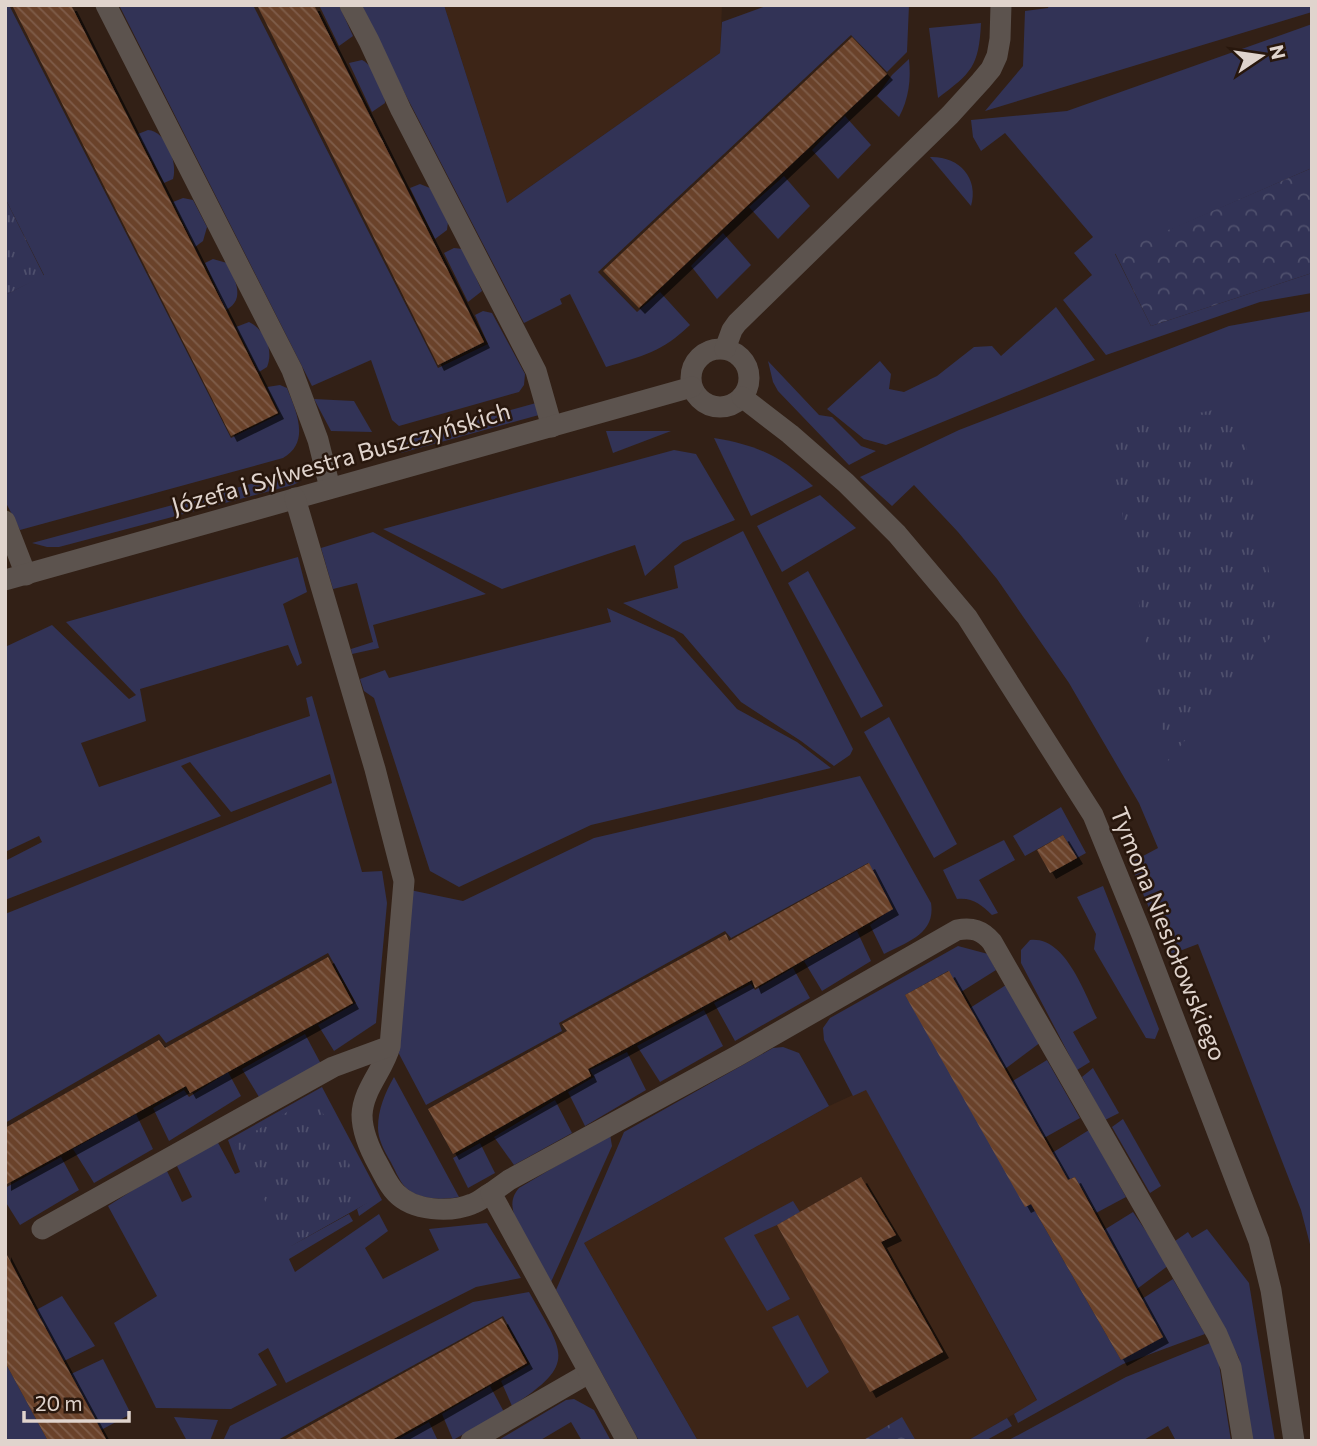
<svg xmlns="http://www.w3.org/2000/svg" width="1317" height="1446" font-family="Commissioner,sans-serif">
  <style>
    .built { fill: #3d2517 }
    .green { fill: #323356 }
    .forest { fill: url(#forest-crowns) }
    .park { fill: url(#park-tufts) }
    .building { fill: url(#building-back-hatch); filter: url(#shadow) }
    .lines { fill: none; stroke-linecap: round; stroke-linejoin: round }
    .minor { stroke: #5c534e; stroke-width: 21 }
    .labels { text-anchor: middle; stroke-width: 5; stroke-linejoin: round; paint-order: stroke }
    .street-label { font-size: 24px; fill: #e0d4cd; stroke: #28170d }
  </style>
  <defs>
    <pattern id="forest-crowns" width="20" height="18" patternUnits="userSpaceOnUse" patternTransform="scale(1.75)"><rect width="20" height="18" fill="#323356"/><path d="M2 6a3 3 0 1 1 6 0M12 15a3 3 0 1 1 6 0" fill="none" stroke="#4f506d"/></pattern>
    <pattern id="park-tufts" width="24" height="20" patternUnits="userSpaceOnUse" patternTransform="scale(1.75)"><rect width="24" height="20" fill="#323356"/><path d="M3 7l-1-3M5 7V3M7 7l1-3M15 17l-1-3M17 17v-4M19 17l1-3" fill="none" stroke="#4f506d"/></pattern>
    <pattern id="building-back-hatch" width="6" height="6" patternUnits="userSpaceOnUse" patternTransform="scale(1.75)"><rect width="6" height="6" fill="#6a432c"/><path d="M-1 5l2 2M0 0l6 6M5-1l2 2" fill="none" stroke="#7f5d49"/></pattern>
    <filter id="shadow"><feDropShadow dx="6" dy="6" stdDeviation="0" flood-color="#0009"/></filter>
  </defs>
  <rect width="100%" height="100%" fill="#322016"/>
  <g class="built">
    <path d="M444 5H722L720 53 507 203Z"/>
    <path d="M866 1089 1037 1401 967 1441H698L584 1243 829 1106Z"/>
  </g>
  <g class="green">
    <path d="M5 5H9L231 438 280 414 267 387 280 385 287 388C296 411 311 442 283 458L20 530 5 501V295L44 275 5 198Z"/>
    <path d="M119 5H253L438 368 488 344 475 315 483 311 492 313 525 374 524 385 519 392 399 426 392 420 371 360 312 386Z"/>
    <path d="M319 5H339L353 36 339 46Z"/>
    <path d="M359 5H444L507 203 720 53 722 22 769 5H909L907 52 887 72 851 35 598 272 637 312 660 292 690 325C662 352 643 356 606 367L570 294 560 299 562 304 524 323Z"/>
    <path d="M1049 5H1312V12L985 111 1023 66 1025 11 1048 8Z"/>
    <path d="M981 23C979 67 971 73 938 98L929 28Z"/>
    <path d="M1312 24V168L1115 254 1151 326 1312 273V293L1260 302 1106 355 1063 300 1092 275 1074 253 1093 237 1005 133 981 151 973 137 971 120 1067 111Z"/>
    <path d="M909 59C911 80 909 98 899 117L877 96 892 75Z"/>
    <path d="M362 60C374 66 385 90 385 103L372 112 349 63Z"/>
    <path d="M845 116 871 145 838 179 812 150Z"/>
    <path d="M148 130C166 131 178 163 173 179L164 183 138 134Z"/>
    <path d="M930 157C959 156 979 178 971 206Z"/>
    <path d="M784 176 810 206 778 239 749 207Z"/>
    <path d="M420 184 430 188 448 222 447 230 435 239 410 188Z"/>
    <path d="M183 198 193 200 207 227 203 241 195 247 173 202Z"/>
    <path d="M723 233 751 265 717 299 691 266Z"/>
    <path d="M454 248 463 249 482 291 468 302 444 253Z"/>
    <path d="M213 259 227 263C234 278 247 299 226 310L205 263Z"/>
    <path d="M1056 307 1095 360 886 445 864 439 827 409 880 361 891 374 889 389 904 392 937 376 974 347 992 346 1001 356Z"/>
    <path d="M1312 311V1252L1301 1210 1198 944 1169 955 1130 863 1158 848 1139 803 1069 683 997 579 958 532 914 485 892 506 860 477 959 430 1229 326Z"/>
    <path d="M249 322C265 330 274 350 267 367L259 372 236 327Z"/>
    <path d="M768 361 819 415 832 417 861 446 876 451 849 465 778 391 773 382Z"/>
    <path d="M314 399 354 401 372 432 331 431Z"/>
    <path d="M536 403 539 415 401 453 397 441Z"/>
    <path d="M606 431H671L613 453Z"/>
    <path d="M714 438C757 445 781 456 813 486L751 516Z"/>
    <path d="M674 450 696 454 735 520 683 542 645 576 635 545 502 589 383 529Z"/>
    <path d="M302 470 301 481 293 485 59 547H47L32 543Z"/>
    <path d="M820 495 856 528 782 572 757 526Z"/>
    <path d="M743 531 853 749 850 755 834 766 801 741 741 702 683 634 623 603 678 588 674 566Z"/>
    <path d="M373 532 486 594 373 625 379 648 352 654 351 649 373 642 357 583 333 589 321 548Z"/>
    <path d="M298 557 307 592 283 604 302 663 297 666 288 645 140 689 146 721 81 743 99 787 310 716 306 698 312 696 362 872 382 871 387 903 376 1023 334 1051 318 1025 356 1003 328 953 166 1043 159 1034 5 1123V914L332 783 330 774 231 812 190 762 181 766 221 816 5 900V861L42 842 39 836 5 852V647L52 625 129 699 136 695 66 622Z"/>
    <path d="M808 571 883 706 861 718 788 583Z"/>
    <path d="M607 608 674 638 737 709 797 742 831 768 591 825 459 887 430 871 374 698 364 691 360 679 385 670 389 678 611 622Z"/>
    <path d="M889 717 957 844 934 858 864 732Z"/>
    <path d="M860 776 931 903C936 934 907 942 884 954L870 925 893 908 868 863 731 938 725 931 559 1023 562 1031 426 1105 398 1052 410 890 463 901 594 838Z"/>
    <path d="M1061 807 1086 853 1077 858 1063 835 1025 856 1013 836Z"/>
    <path d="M1004 840 1015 860 979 880 998 913 992 915C982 905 972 897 957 899L943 870Z"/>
    <path d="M1103 886 1159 1029 1155 1039 1146 1038 1094 949 1096 934 1077 897Z"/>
    <path d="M857 931 871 961 822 991 804 961Z"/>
    <path d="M1030 940C1065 936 1084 992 1097 1018L1073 1032 1090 1062 1077 1070 1021 963V950Z"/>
    <path d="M958 946 988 954 996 970 961 992 948 971 905 995 1031 1204 1121 1360 1163 1337 1142 1299 1173 1279 1205 1334 1123 1364 1018 1423 1014 1414 1037 1400 866 1090 853 1096 824 1040 823 1028 830 1018Z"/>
    <path d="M793 968 810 998 735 1041 714 1003 751 984 755 990Z"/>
    <path d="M1006 985 1041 1042 1005 1069 970 1008Z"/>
    <path d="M704 1010 723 1046 660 1082 637 1046Z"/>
    <path d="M305 1034 321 1064 259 1097 242 1069Z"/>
    <path d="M783 1047 799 1053 829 1106 584 1243 698 1441H639L556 1290 624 1132 773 1048Z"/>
    <path d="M627 1052 646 1090 585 1126 568 1092 594 1077 590 1070Z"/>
    <path d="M1047 1060 1080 1118 1044 1138 1011 1082Z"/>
    <path d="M1093 1068 1119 1113 1105 1120 1082 1077Z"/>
    <path d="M228 1072 241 1096 169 1141 153 1108 184 1090 189 1097Z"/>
    <path d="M394 1077 459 1197C442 1200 420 1200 406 1188 399 1181 394 1167 389 1159 384 1150 378 1139 378 1128 378 1109 385 1093 394 1077Z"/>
    <path d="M322 1087 382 1200 359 1216 357 1209 368 1202 289 1247 349 1214 353 1221 289 1259 295 1272 379 1214 388 1231 365 1248 383 1279 439 1250 429 1229 487 1223 521 1278 476 1287 286 1383 268 1348 258 1354 277 1385 231 1409 156 1408 114 1323 157 1296 108 1206 166 1169 182 1202 192 1197 177 1166 216 1139 235 1174 240 1172 228 1140Z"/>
    <path d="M555 1100 572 1133 514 1165 494 1137Z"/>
    <path d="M136 1114 153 1149 94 1183 73 1149Z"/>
    <path d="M1123 1119 1161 1186 1150 1193 1112 1127Z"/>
    <path d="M1089 1130 1126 1197 1096 1213 1075 1177 1068 1180 1052 1153Z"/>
    <path d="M610 1134 612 1146 551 1282 515 1217C511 1206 511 1197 519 1188Z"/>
    <path d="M480 1143 495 1173 468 1188 453 1158Z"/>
    <path d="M61 1157 79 1190 20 1225 5 1201V1188Z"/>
    <path d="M793 1201 800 1212 777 1225 754 1235 790 1299 767 1311 724 1238Z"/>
    <path d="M1133 1212 1169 1265 1137 1289 1104 1230Z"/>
    <path d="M1207 1229 1249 1283 1275 1441H1252L1239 1358 1175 1241 1188 1232 1192 1238Z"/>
    <path d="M529 1292C563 1353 579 1363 512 1406L501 1381 530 1364 503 1316 276 1441H223L230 1426 473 1302Z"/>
    <path d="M62 1296 95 1346 64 1361 36 1310Z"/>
    <path d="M798 1315 829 1372 807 1388 772 1327Z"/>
    <path d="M1210 1343 1218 1358 1231 1441H1176L1168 1426 1142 1441H1007L1126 1377Z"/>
    <path d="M103 1359 131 1414 101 1430 71 1374Z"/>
    <path d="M5 1362 48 1441H5Z"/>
    <path d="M490 1386 504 1412 453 1440 442 1414Z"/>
    <path d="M574 1399 594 1410 611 1441H582L571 1422 539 1441H497L566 1400Z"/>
    <path d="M174 1417 218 1420 210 1441H187Z"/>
    <path d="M1007 1418 1012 1426 985 1441H967Z"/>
    <path d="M429 1422 438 1441H395Z"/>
  </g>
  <g class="forest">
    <path d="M1312 168V273L1151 326 1115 253Z"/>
    <path d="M902 1417 916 1441H862Z"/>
  </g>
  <g class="park">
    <path d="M5 198 44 276 5 295Z"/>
    <path d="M1239 405 1279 627 1168 761 1107 431Z"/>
    <path d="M314 1096 369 1202 289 1247 235 1143Z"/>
  </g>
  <g class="building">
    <path d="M12 5H71L278 413 231 436Z"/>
    <path d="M257 5H314L484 342 438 365Z"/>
    <path d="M852 37 887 74 639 308 603 271Z"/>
    <path d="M1063 835 1077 858 1050 873 1037 850Z"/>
    <path d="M869 863 893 909 755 988 752 980 588 1069 591 1076 453 1154 428 1109 567 1031 562 1024 726 934 729 941Z"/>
    <path d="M328 957 353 1003 190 1093 186 1086 5 1185V1128L159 1040 165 1048Z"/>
    <path d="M949 971 1068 1180 1075 1177 1163 1337 1121 1360 1031 1204 1025 1207 905 995Z"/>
    <path d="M861 1177 896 1235 881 1242 943 1352 870 1392 777 1225Z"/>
    <path d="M5 1251 32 1303 107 1441H48L5 1362Z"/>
    <path d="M502 1318 527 1363 433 1417 390 1441H282Z"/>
  </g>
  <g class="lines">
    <g class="minor">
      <path d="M106 5 292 370 318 440 330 488"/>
      <path d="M350 5 369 41 401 110 536 371 552 427"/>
      <circle cx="720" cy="378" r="29"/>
      <path d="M725 349 732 330 737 323 950 115 981 81 991 69 997 56 1000 39 1001 5"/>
      <path d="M742 397 790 434 846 483 897 534 967 617 1093 815 1142 935 1259 1241 1271 1290 1294 1441"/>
      <path d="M5 521 26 575"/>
      <path d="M5 580 692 387"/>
      <path d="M390 1046C384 1070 363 1089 362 1115 362 1133 370 1150 379 1166 384 1175 388 1185 396 1193 413 1211 450 1213 472 1204 479 1202 485 1196 491 1193"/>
      <path d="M42 1229 333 1067 390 1046 404 881 375 769 295 498"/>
      <path d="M471 1441 589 1373"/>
      <path d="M627 1441 491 1193 509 1180 737 1056 957 930C972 927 982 930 992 942L1217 1334 1231 1367 1243 1441"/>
    </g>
  </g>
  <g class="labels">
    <g class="street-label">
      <text transform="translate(341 459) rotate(-16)" y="8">Józefa i Sylwestra Buszczyńskich</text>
      <text transform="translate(1168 934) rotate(68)" y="8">Tymona Niesiołowskiego</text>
    </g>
  </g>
  <rect width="1317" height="1446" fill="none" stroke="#e0d4cd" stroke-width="14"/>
  <g transform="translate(1261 56) rotate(77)" stroke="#28170d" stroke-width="5" paint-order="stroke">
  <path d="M0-5L12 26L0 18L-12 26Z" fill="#e0d4cd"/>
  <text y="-10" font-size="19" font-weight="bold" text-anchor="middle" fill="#e0d4cd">N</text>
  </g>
  <path d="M24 1411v10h105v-10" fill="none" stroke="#e0d4cd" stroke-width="3.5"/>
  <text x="35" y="1411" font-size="21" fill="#e0d4cd" stroke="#28170d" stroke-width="5" paint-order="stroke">20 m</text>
</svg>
